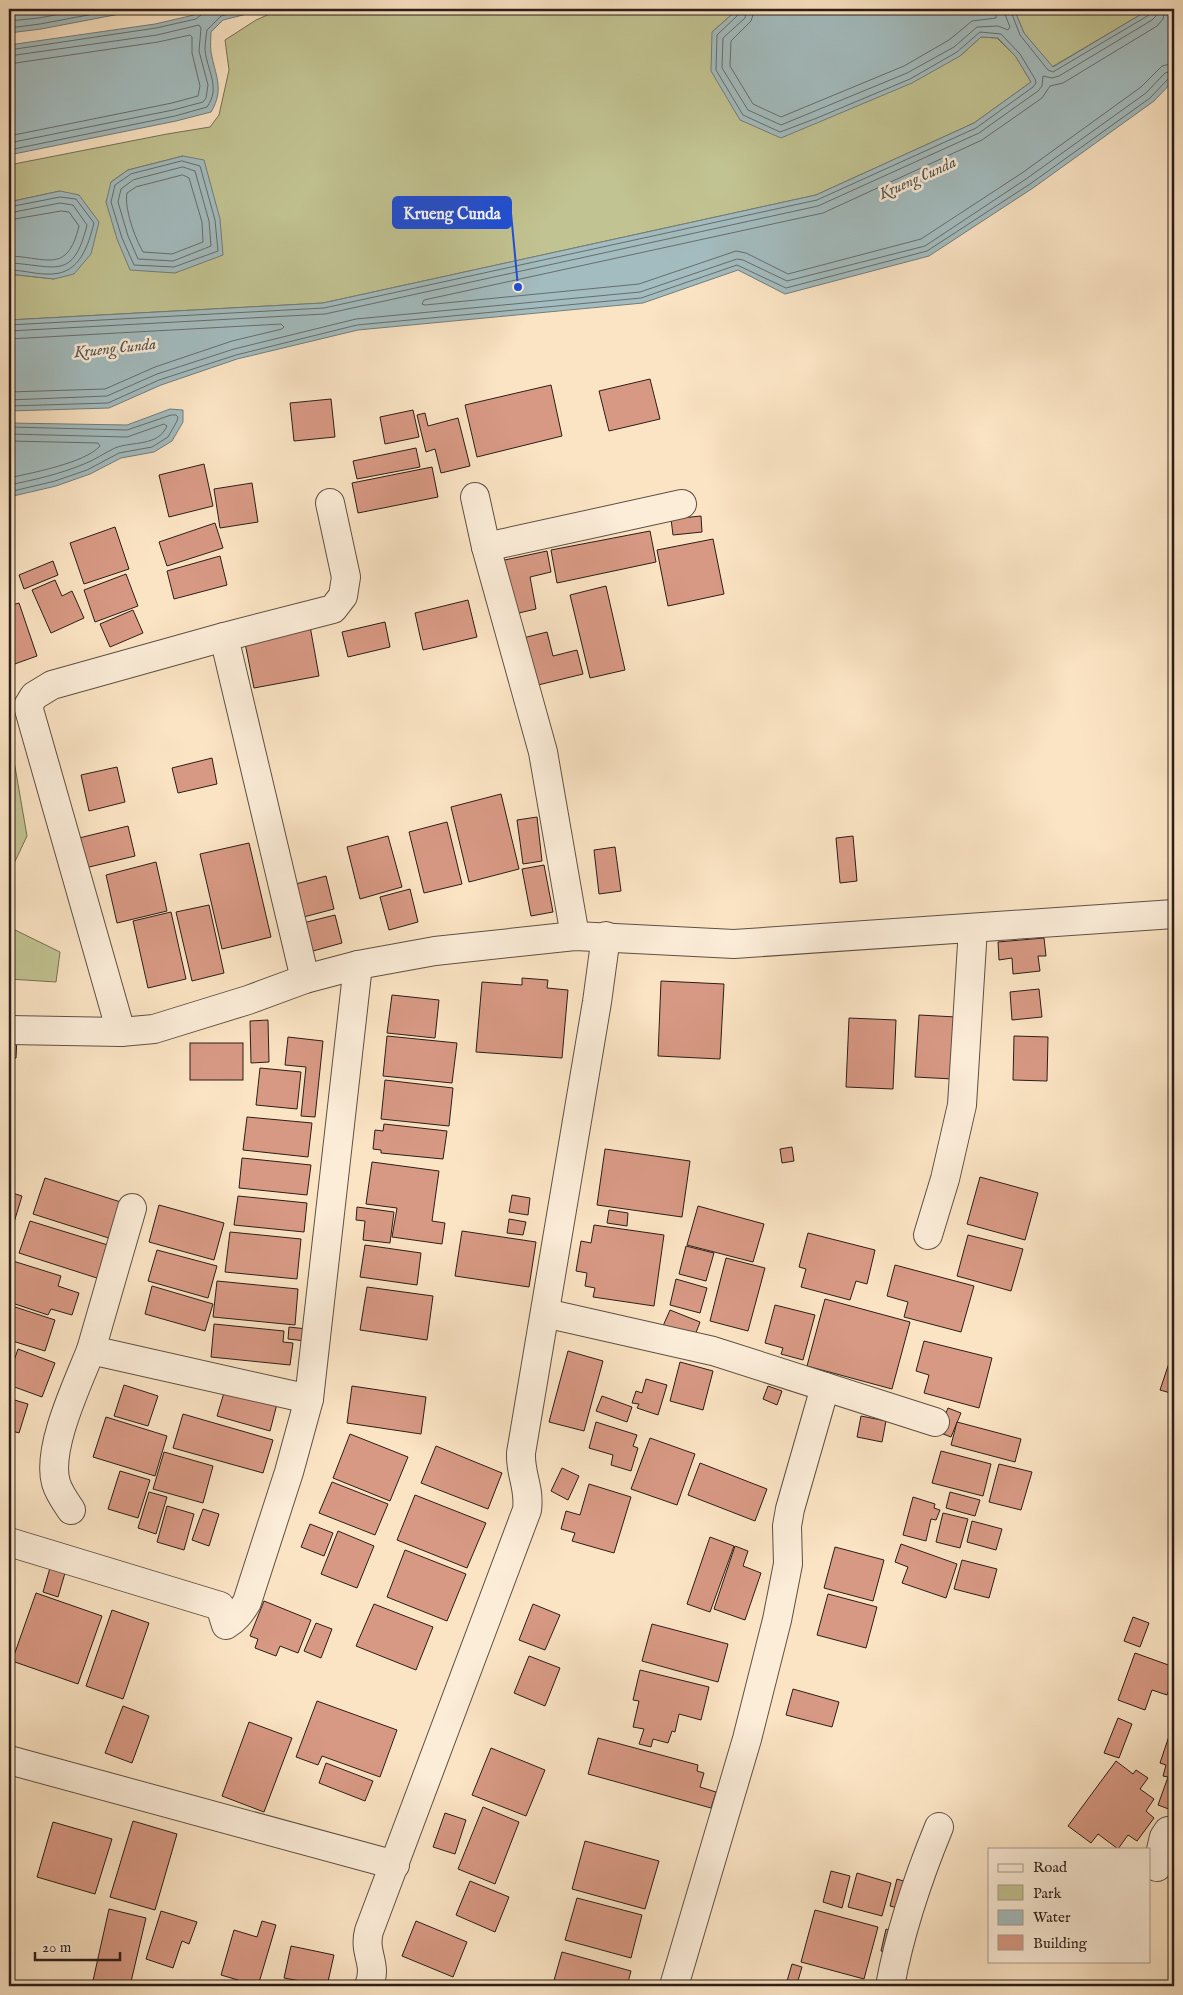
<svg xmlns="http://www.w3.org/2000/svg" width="1183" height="1995" font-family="'IM FELL English',serif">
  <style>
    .green { fill: #c2c392; stroke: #767055; fill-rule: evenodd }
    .water { fill: #a3bcbf; stroke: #737d7c }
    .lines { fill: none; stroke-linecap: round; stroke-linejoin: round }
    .shore { stroke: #676d6c; stroke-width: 1 }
    .building { fill: #d89984; stroke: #2b1e18 }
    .minor-casing { stroke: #5f5043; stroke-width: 30 }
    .minor { stroke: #fcedd9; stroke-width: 28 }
    .labels { text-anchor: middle; stroke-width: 5; stroke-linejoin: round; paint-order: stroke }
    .water-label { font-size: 16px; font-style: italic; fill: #555552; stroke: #fcedd9 }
    .leader { fill: none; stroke: #1d4ed8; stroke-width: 2 }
    .callout-dot { fill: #1d4ed8; stroke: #fcedd9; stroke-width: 2 }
    .callout { fill: #1d4ed8; stroke: #1d4ed8; stroke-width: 2 }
    .callout-label { font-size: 16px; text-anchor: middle; font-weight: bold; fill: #fff }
  </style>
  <rect width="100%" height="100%" fill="#fbe4c4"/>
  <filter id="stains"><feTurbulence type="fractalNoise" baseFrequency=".004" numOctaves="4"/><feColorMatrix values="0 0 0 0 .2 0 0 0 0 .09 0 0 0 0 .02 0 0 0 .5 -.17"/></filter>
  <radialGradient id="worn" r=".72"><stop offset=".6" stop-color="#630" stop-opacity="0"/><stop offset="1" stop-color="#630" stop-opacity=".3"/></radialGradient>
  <g class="green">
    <path d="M281 9H738L712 32 960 56 981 37 997 38 1016 57 1031 82 974 123 816 195 323 303 9 320V274L54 279 60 191 9 202V165L167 134 210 127 219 115 229 70 225 40 256 20ZM183 156 111 182 128 170Z"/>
    <path d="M1014 9H1150L1052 67 1024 33Z"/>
    <path d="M9 732 27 836 9 874Z"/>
    <path d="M9 927 60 952 56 982 9 979Z"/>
  </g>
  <g class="water">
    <path d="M9 9H146L41 29 9 33Z"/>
    <path d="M200 9H258L251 13 223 20 211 32C211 38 210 45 211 52 215 75 225 89 211 112L176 121 9 155V45L155 24 194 15Z"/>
    <path d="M738 9H1014L1024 33 1053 67 1150 9H1174V80L1154 101 1033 188 929 256 785 294 738 270 643 303 358 330 237 359 161 385 109 408 9 411V320L323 303 816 195 974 123 1031 82 1016 57 998 38 981 37 960 56 912 83 781 138 740 120 711 71 712 32Z"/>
    <path d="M183 156 204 160 220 219 223 255 175 273 130 270 117 239 106 202 111 182 128 170Z"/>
    <path d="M60 191 79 195 99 222 91 254 74 274 54 279 9 274V202Z"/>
    <path d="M170 409 183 410V422L172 441 154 452 121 458 90 474 56 486 9 497V423L127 425Z"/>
  </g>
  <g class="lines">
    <g class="shore">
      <path d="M747 9 745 18 723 38 722 68 748 110 781 125 907 73 954 47 977 27 998 26 1008 30 1010 27 1003 9"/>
      <path d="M755 9 751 21 731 41 730 66 753 104 781 117 904 66 949 40 972 21 996 18V9"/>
      <path d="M1010 9 1020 35 1048 70 1053 72 1149 15 1151 9"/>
      <path d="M1165 9 1163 19 1157 26 1063 83 1050 86 1042 98 982 140 823 213 424 300 422 304 425 305 639 284 736 251 746 253 788 274 921 239 1022 173 1141 87 1162 66 1174 63"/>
      <path d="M9 21 39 18 87 9"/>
      <path d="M9 28 40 24 120 9"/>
      <path d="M9 50 156 28 196 19 202 14 203 9"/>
      <path d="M9 56 157 35 199 25 201 28 199 51 208 85 206 98 203 102 173 110 9 143"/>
      <path d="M9 64 158 42 190 35 192 37V53L200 86 198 96 172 103 9 136"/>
      <path d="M9 150 175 116 207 107C221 88 207 70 205 50 205 44 206 36 207 30L221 16 248 9"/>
      <path d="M182 161 200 166 215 220 218 251 174 267 134 265 122 238 111 202 115 185 131 174Z"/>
      <path d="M183 167 195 171 209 221 211 246 173 261 138 259 128 236 118 202 121 189 133 180Z"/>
      <path d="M183 175 189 178 202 222 203 242 172 254 143 252C135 238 124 208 127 193L136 187Z"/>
      <path d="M9 207 60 197 76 199 94 223C88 246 80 273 52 274 38 275 23 270 9 270"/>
      <path d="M9 213 60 203 73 205 87 225C73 282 55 265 9 263"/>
      <path d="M9 220 61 211 69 212 79 226C67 275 47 257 9 256"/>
      <path d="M9 325 324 308 817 200 976 128 1033 87 1036 83 1035 79 1020 54 1001 34 980 32 957 52 910 79 817 118 780 132 743 115 716 70 717 35 739 14 741 9"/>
      <path d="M9 331 325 314 818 206 979 133 1038 91 1042 86 1043 76 1052 78 1059 76 1152 20 1156 16 1158 9"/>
      <path d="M9 339 281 324 284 327 282 329 232 341 155 367 105 389 9 392"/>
      <path d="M9 400 107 396 157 374 234 349 356 319 640 292 737 259 743 260 787 281 925 246 1026 179 1146 93 1165 73 1174 70"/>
      <path d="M9 406 108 403 159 380 236 355 357 325 641 298 737 265 786 288 927 251 1030 184 1150 98 1169 78 1174 77"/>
      <path d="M9 427 127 430 171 415H176L178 417 177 421 168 437 152 447 119 453 87 470 55 481 9 492"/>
      <path d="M9 434 127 437 164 424 167 426C158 447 132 441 115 448 104 453 95 460 84 464 60 474 34 480 9 485"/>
      <path d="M9 441 98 443 100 446C85 463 31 473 9 478"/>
    </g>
  </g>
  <g class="building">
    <path d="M650 379 660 419 609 431 599 391Z"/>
    <path d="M551 385 562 436 477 457 465 405Z"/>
    <path d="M331 399 335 437 294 441 290 403Z"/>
    <path d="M413 410 419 437 385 444 380 417Z"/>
    <path d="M425 413 428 426 458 418 470 466 441 473 435 449 426 452 417 415Z"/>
    <path d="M416 448 420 467 357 479 353 461Z"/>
    <path d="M204 464 213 506 169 517 159 475Z"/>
    <path d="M432 467 438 497 358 513 352 483Z"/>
    <path d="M252 483 258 522 220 528 214 489Z"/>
    <path d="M701 516 702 532 673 535 671 519Z"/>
    <path d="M215 523 223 548 167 566 159 542Z"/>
    <path d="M115 527 129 569 84 584 70 543Z"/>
    <path d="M650 531 656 562 557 583 551 550Z"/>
    <path d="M713 539 724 594 668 606 657 550Z"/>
    <path d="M547 551 551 572 530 577 536 609 510 615 500 561Z"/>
    <path d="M220 556 227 585 174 599 167 571Z"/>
    <path d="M53 561 58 575 24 589 19 575Z"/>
    <path d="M126 574 138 606 95 622 84 590Z"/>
    <path d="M55 580 62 596 72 591 84 618 51 633 32 590Z"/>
    <path d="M606 586 625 670 590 678 570 595Z"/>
    <path d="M468 600 477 637 423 650 415 613Z"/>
    <path d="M19 603 37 656 9 666V606Z"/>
    <path d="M133 610 143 633 110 647 100 624Z"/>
    <path d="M385 622 390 647 348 657 342 632Z"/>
    <path d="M310 626 319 676 254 688 244 638Z"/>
    <path d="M547 632 553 656 577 650 583 674 534 686 523 638Z"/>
    <path d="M212 758 217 784 178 793 172 768Z"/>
    <path d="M117 767 125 802 89 811 81 775Z"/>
    <path d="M501 794 519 869 469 882 451 807Z"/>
    <path d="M537 817 542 861 523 864 517 820Z"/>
    <path d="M447 822 462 884 424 893 409 832Z"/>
    <path d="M128 826 135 856 81 869 75 839Z"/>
    <path d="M388 836 402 887 360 899 347 847Z"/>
    <path d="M853 836 857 881 840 883 836 838Z"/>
    <path d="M249 843 271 937 222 949 200 854Z"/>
    <path d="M615 847 621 891 599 894 594 850Z"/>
    <path d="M156 862 167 911 117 923 106 875Z"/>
    <path d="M544 865 553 912 531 916 522 869Z"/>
    <path d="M326 876 334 909 296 919 288 886Z"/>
    <path d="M410 889 418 922 389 930 380 897Z"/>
    <path d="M209 905 224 973 192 981 176 912Z"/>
    <path d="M171 912 186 979 148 988 133 921Z"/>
    <path d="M335 915 342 943 302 954 295 925Z"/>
    <path d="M1044 938 1046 956H1038L1040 971 1013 974 1012 958 999 960 998 942Z"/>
    <path d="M522 978 548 980 547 988 568 990 562 1058 476 1052 482 982 522 985Z"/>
    <path d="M661 981 724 984 720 1059 658 1056Z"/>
    <path d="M1039 989 1042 1017 1012 1020 1010 992Z"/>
    <path d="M392 995 439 1000 435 1038 387 1033Z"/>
    <path d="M919 1015 956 1017 953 1079 915 1077Z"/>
    <path d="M849 1018 896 1020 893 1089 846 1087Z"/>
    <path d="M268 1020 269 1062 251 1063 250 1021Z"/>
    <path d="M387 1036 457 1043 452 1083 383 1076Z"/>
    <path d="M1014 1036 1048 1037 1047 1081 1013 1080Z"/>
    <path d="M9 1037H17L16 1058H9Z"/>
    <path d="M288 1037 323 1041 315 1117 301 1116 306 1067 285 1065Z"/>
    <rect x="190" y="1043" width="53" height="37"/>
    <path d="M260 1068 301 1072 297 1109 256 1105Z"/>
    <path d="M385 1080 453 1088 449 1126 381 1119Z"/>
    <path d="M247 1117 312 1123 308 1157 243 1150Z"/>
    <path d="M384 1124 447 1131 443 1159 381 1153V1150L373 1149 375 1130 383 1131Z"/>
    <path d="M792 1147 794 1161 782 1163 780 1149Z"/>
    <path d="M605 1149 690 1161 682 1217 597 1205Z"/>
    <path d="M242 1158 311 1165 307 1195 239 1188Z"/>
    <path d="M372 1162 439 1171 432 1221 445 1223 442 1244 392 1237 397 1208 366 1204Z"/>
    <path d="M980 1177 1038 1193 1025 1240 967 1224Z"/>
    <path d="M45 1178 127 1204 115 1240 33 1214Z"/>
    <path d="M9 1192 22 1196 9 1239Z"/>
    <path d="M512 1195 530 1198 528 1215 509 1212Z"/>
    <path d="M238 1196 307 1203 304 1232 234 1225Z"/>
    <path d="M159 1205 224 1223 214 1260 149 1242Z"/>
    <path d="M698 1206 764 1224 753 1262 687 1245Z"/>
    <path d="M357 1207 394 1212 390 1243 363 1240 365 1221 356 1220Z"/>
    <path d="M609 1210 628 1213 627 1226 607 1223Z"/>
    <path d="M509 1219 526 1222 523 1235 507 1233Z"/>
    <path d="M30 1221 111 1246 100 1279 19 1253Z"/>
    <path d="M594 1225 664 1235 654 1306 593 1297 595 1288 585 1286 587 1273 576 1271 581 1241 591 1243Z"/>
    <path d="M462 1231 536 1242 529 1287 455 1276Z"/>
    <path d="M230 1232 301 1239 297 1279 225 1272Z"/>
    <path d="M808 1233 875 1250 867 1284 856 1281 850 1300 801 1287 806 1269 799 1267Z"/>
    <path d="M968 1235 1023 1249 1011 1291 957 1276Z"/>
    <path d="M365 1245 421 1253 417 1285 360 1277Z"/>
    <path d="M686 1246 714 1253 706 1281 679 1274Z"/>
    <path d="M157 1250 217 1266 208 1298 148 1281Z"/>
    <path d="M726 1258 765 1268 748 1331 710 1321Z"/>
    <path d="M13 1261 61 1276 58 1286 79 1293 72 1315 51 1309 48 1315 9 1302V1275Z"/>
    <path d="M895 1265 974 1286 961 1332 904 1317 908 1302 887 1296Z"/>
    <path d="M676 1279 707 1288 700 1313 670 1305Z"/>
    <path d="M217 1281 298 1289 295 1325 213 1317Z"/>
    <path d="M152 1286 213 1304 205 1331 145 1314Z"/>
    <path d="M367 1287 433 1296 427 1340 360 1330Z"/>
    <path d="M825 1299 910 1322 892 1389 807 1366Z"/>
    <path d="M9 1305 55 1320 45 1351 9 1340Z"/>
    <path d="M775 1305 815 1315 803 1360 781 1354 783 1348 765 1343Z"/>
    <path d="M670 1310 700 1322 694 1338 663 1326Z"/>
    <path d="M214 1324 284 1331 283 1342 293 1343 290 1365 211 1357Z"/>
    <path d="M289 1327 307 1329 306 1341 288 1339Z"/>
    <path d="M924 1341 992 1358 979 1408 924 1393 929 1375 916 1371Z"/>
    <path d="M18 1349 55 1363 42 1397 9 1385V1375Z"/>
    <path d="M568 1351 603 1361 584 1431 549 1422Z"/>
    <path d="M1172 1354 1174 1355V1394L1160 1390Z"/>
    <path d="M680 1362 713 1371 703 1410 670 1401Z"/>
    <path d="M646 1379 667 1385 658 1415 637 1408 639 1404 632 1403 636 1391 642 1393Z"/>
    <path d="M124 1385 158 1396 148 1426 114 1416Z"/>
    <path d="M226 1386 278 1400 270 1431 217 1416Z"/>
    <path d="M352 1386 426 1397 421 1434 347 1423Z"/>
    <path d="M768 1386 782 1391 777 1405 763 1399Z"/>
    <path d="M602 1396 632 1407 627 1422 596 1411Z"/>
    <path d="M11 1399 28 1404 19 1433 9 1430V1408Z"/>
    <path d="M948 1408 961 1413 951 1437 938 1432Z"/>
    <path d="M183 1414 273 1440 263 1473 173 1448Z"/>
    <path d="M861 1416 886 1421 882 1442 857 1437Z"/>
    <path d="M106 1417 167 1436 155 1476 93 1457Z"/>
    <path d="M596 1422 637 1435 633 1446 638 1448 631 1471 611 1465 613 1455 589 1448Z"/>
    <path d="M957 1422 1021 1439 1015 1462 951 1445Z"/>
    <path d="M350 1434 408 1457 390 1501 333 1478Z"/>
    <path d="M650 1438 695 1454 677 1505 631 1489Z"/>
    <path d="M436 1446 502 1473 488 1509 421 1483Z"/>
    <path d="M941 1451 991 1464 983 1496 932 1483Z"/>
    <path d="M164 1452 213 1466 203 1503 153 1489Z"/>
    <path d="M700 1463 767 1489 755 1521 688 1495Z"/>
    <path d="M999 1464 1032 1472 1021 1510 989 1502Z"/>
    <path d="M562 1468 579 1476 568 1500 551 1491Z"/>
    <path d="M120 1471 150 1480 138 1518 108 1509Z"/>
    <path d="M332 1482 388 1504 375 1535 319 1513Z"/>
    <path d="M589 1484 631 1497 614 1553 572 1541 575 1533 561 1529 566 1511 580 1515Z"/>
    <path d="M149 1492 167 1497 156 1534 138 1528Z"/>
    <path d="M950 1492 980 1500 975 1516 946 1508Z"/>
    <path d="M415 1495 486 1523 467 1568 397 1540Z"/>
    <path d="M913 1497 935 1504 934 1508 940 1510 936 1520 931 1519 926 1541 903 1535Z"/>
    <path d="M167 1506 194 1514 184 1550 157 1542Z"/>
    <path d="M203 1509 219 1514 209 1546 192 1540Z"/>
    <path d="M943 1513 968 1519 960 1548 936 1542Z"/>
    <path d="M972 1521 1002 1529 996 1550 967 1542Z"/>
    <path d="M310 1524 333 1533 324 1556 301 1547Z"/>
    <path d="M338 1531 374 1546 357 1588 321 1574Z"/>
    <path d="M710 1537 734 1546 710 1612 687 1604Z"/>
    <path d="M901 1544 957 1564 946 1598 902 1583 908 1567 895 1562Z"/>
    <path d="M735 1546 748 1551 743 1566 761 1573 745 1620 714 1609Z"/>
    <path d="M835 1547 884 1560 873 1601 824 1588Z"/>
    <path d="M405 1550 466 1574 447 1621 387 1597Z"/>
    <path d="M962 1560 997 1569 989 1598 954 1589Z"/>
    <path d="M50 1568 65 1573 58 1597 43 1592Z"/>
    <path d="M36 1593 102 1616 78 1684 12 1661Z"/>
    <path d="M828 1594 877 1607 866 1648 817 1635Z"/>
    <path d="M264 1601 311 1620 298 1653 280 1646 276 1656 255 1648 258 1639 250 1636Z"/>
    <path d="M374 1604 433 1627 416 1670 356 1646Z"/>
    <path d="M533 1604 560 1615 545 1650 519 1640Z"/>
    <path d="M112 1610 149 1623 123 1699 86 1686Z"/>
    <path d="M1133 1617 1149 1623 1140 1647 1124 1641Z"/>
    <path d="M316 1623 332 1629 321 1658 304 1651Z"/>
    <path d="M652 1624 728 1644 718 1682 642 1661Z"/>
    <path d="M1135 1653 1174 1667V1677L1167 1695 1152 1690 1145 1710 1118 1700Z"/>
    <path d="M529 1656 560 1668 545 1706 514 1693Z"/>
    <path d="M640 1670 709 1687 701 1720 679 1714 675 1732 672 1731 668 1743 653 1739 651 1747 639 1744 644 1729 633 1727 639 1701 633 1700Z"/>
    <path d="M793 1689 839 1702 832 1727 786 1715Z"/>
    <path d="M317 1701 397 1730 380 1777 322 1756 318 1765 296 1757Z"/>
    <path d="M123 1706 149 1716 132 1763 105 1753Z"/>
    <path d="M1118 1718 1132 1724 1119 1758 1104 1753Z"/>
    <path d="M249 1722 292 1738 264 1812 222 1796Z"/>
    <path d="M1173 1724 1174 1725V1811L1158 1805 1168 1777 1163 1776 1166 1765 1160 1763Z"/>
    <path d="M598 1738 698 1765 697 1771 704 1773 700 1787 716 1792 711 1808 588 1774Z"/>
    <path d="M491 1748 545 1770 526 1816 472 1795Z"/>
    <path d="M1116 1761 1133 1774 1136 1770 1148 1778 1140 1789 1154 1799 1146 1811 1154 1818 1137 1841 1128 1835 1118 1849 1098 1834 1091 1843 1068 1826Z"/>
    <path d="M326 1763 373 1781 365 1801 319 1783Z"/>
    <path d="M483 1807 519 1822 495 1884 458 1869Z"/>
    <path d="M445 1813 466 1820 455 1854 433 1847Z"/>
    <path d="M133 1821 177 1834 155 1910 110 1897Z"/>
    <path d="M53 1822 112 1839 95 1894 37 1877Z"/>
    <path d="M585 1841 659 1861 645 1909 572 1889Z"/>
    <path d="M831 1871 850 1876 842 1908 823 1902Z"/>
    <path d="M857 1873 891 1883 882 1916 848 1907Z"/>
    <path d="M897 1879 913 1884 906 1910 890 1906Z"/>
    <path d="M470 1881 509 1897 495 1932 456 1915Z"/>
    <path d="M577 1898 642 1915 631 1958 565 1940Z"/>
    <path d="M109 1909 146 1918 130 1986 92 1985Z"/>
    <path d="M815 1910 878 1927 864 1979 801 1962Z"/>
    <path d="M161 1911 197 1922 189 1944 182 1941 173 1968 146 1959Z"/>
    <path d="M262 1921 276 1925 258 1986 221 1975 234 1930 257 1937Z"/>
    <path d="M416 1921 467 1942 453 1977 402 1956Z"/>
    <path d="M886 1929 897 1933 891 1954 881 1951Z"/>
    <path d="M291 1946 334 1955 327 1986 284 1978Z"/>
    <path d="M562 1952 631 1971 627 1986H546L547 1983 553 1984Z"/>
    <path d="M792 1964 802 1967 797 1984 787 1981Z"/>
  </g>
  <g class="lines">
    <g class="minor-casing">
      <g id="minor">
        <path d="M475 497 486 547 543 752 575 936"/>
        <path d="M486 547 682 504"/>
        <path d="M305 979 224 637 333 609 343 596 346 577 330 503"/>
        <path d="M9 1030 121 1032 154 1029 248 1000 305 979 358 965 435 951 575 936 734 944 1174 914"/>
        <path d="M121 1032 28 706 34 696 52 685 224 637"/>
        <path d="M132 1208 91 1350 309 1399"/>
        <path d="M928 1235 945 1179 962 1105 973 928"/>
        <path d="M545 1313 713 1351 935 1422"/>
        <path d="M71 1510C65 1501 59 1493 56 1483 46 1449 78 1383 91 1350"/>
        <path d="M9 1542 220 1606 226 1625C236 1619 241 1612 247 1602L289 1472 309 1399 358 965"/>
        <path d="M9 1760 395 1865"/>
        <path d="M1157 1867 1164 1837 1168 1831 1174 1830"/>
        <path d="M369 1986C378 1963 363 1954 369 1931L527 1510C530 1487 520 1475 521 1453L597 1002 606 936"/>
        <path d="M674 1986 747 1739 777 1620 788 1564 787 1526 790 1509 825 1387"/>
        <path d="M890 1986C900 1932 918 1878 939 1827"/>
      </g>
    </g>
    <use href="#minor" class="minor"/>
  </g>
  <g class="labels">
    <g class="water-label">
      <text transform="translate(917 177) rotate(-24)" y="6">Krueng Cunda</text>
      <text transform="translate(115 347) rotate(-6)" y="6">Krueng Cunda</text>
    </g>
  </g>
  <path class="leader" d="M518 287L511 213"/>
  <circle class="callout-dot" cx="518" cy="287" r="5"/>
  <rect class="callout" x="393" y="197" width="118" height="31" rx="5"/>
  <g class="callout-label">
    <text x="452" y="219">Krueng Cunda</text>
  </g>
  <rect width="1183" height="1995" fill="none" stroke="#fbe4c4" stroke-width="30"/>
  <rect x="10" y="10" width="1163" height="1975" fill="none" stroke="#2b1e18" stroke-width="2.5"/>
  <rect x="15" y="15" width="1153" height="1965" fill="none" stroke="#2b1e18"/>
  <rect x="988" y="1848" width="162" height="115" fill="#fcedd9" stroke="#a89a8c"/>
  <rect x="998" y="1864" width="25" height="8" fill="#fcedd9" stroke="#a89a8c"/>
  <text x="1033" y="1872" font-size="15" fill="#2b1e18">Road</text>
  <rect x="998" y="1885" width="25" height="15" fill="#c2c392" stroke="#a89a8c"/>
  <text x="1033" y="1898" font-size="15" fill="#2b1e18">Park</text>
  <rect x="998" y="1910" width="25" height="15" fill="#a3bcbf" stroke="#a89a8c"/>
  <text x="1033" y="1922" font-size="15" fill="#2b1e18">Water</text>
  <rect x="998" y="1935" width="25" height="15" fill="#d89984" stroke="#a89a8c"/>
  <text x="1033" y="1948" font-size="15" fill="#2b1e18">Building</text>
  <path d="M35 1952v8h85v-8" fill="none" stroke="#2b1e18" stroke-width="2.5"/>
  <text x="42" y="1952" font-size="15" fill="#2b1e18" stroke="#fcedd9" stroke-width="4" paint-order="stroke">20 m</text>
  <rect width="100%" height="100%" filter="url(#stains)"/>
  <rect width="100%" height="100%" fill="url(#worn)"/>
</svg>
